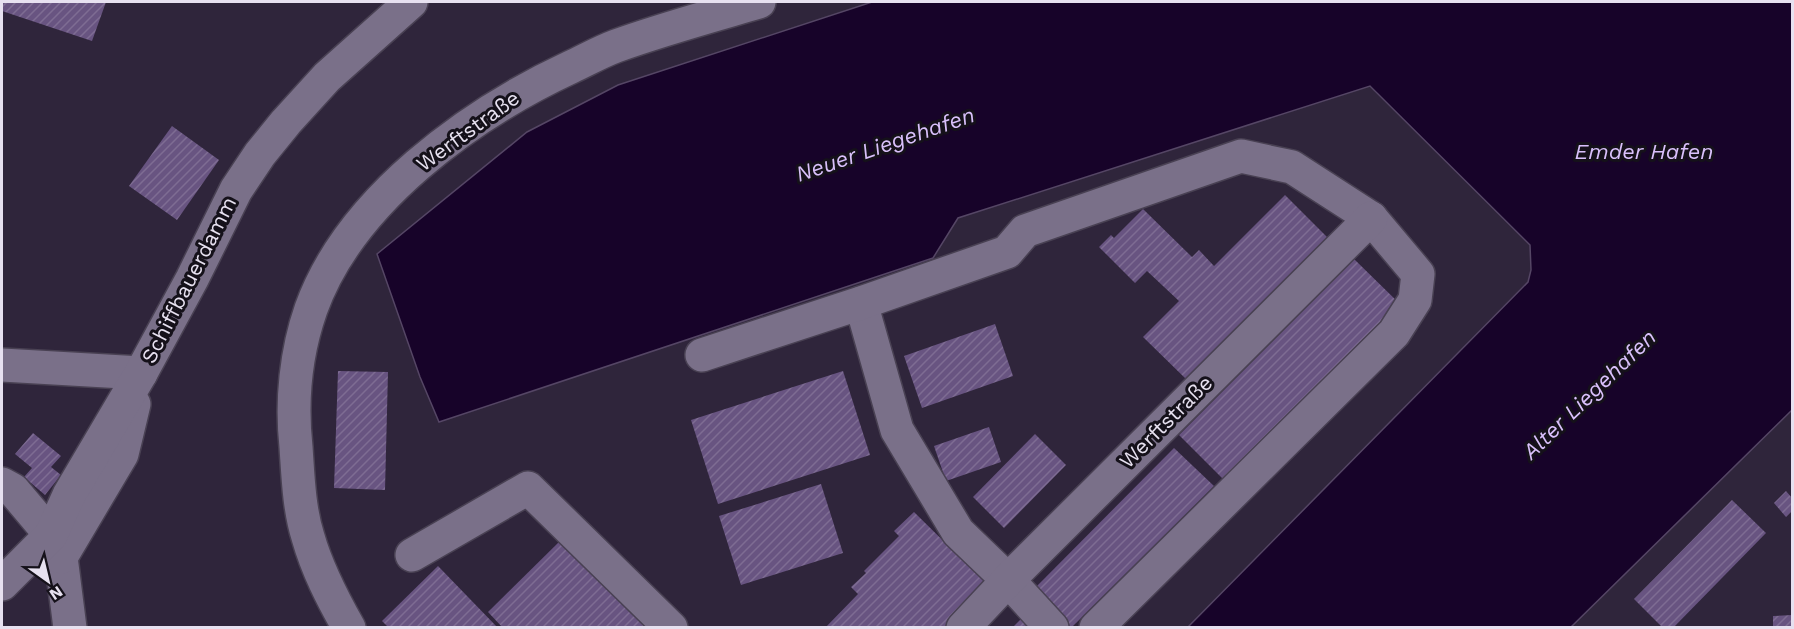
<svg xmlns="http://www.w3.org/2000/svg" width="1794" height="629" font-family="'Work Sans',sans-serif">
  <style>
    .water { fill: #170329; stroke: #554665; stroke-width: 1.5 }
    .building { fill: url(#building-hatch) }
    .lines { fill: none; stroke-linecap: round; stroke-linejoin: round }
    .minor-casing { stroke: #494153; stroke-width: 36 }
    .minor { stroke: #7a7089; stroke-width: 33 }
    .labels { text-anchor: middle; stroke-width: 6; stroke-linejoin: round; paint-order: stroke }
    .street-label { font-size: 21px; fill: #e7e1f0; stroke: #15111a }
    .water-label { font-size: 22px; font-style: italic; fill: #d9c0fb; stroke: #15111a }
  </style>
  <defs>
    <pattern id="building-hatch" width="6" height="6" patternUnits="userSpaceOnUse" patternTransform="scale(1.5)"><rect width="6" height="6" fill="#685481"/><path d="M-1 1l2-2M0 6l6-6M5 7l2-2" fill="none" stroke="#7e6c93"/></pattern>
  </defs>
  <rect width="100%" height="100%" fill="#2f253b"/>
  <path class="water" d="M872 2H1792V410L1571 627H1188L1528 282 1531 270 1530 245 1370 86 958 218 933 258 439 422 420 377 377 254 527 132 618 85Z"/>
  <g class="building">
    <path d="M2 2H106L92 41 2 11Z"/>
    <path d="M172 126 219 160 177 220 129 186Z"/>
    <path d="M1285 195 1327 237 1186 379 1143 337 1179 301 1147 271 1135 283 1099 247 1111 235 1114 238 1143 209 1192 257 1199 250 1214 266Z"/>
    <path d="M1354 259 1402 306 1368 342 1364 338 1224 480 1179 435Z"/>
    <path d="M995 324 1013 376 922 408 904 356Z"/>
    <path d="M338 371 388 372 385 490 334 488Z"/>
    <path d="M843 371 870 455 718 504 691 420Z"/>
    <path d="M989 427 1001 462 946 481 934 446Z"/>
    <path d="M33 433 61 456 51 467 61 475 45 495 24 477 32 468 15 454Z"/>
    <path d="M1035 434 1066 465 1004 528 973 497Z"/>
    <path d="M1174 448 1214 486 1071 628 1033 590Z"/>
    <path d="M821 484 843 553 741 585 719 516Z"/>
    <path d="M1786 491 1792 498V511L1786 517 1774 503Z"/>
    <path d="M1732 500 1766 533 1673 628H1663L1634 599Z"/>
    <path d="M914 512 987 584 944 628H825L858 594 851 587 866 573 864 571 899 536 894 531Z"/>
    <path d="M561 540 644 625 641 628H503L488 612Z"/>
    <path d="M438 566 498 628H389L382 621Z"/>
    <path d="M1792 615V628H1773V616Z"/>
    <path d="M1024 616 1036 628H1012Z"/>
  </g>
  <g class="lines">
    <g class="minor-casing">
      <g id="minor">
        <path d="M861 303 897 430 958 532 1008 580 1052 628"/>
        <path d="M702 355 861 303 1007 252 1025 231 1241 156 1292 167 1371 218 1418 274 1415 300 1394 333 1096 628"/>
        <path d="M2 365 141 373"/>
        <path d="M2 484 13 490 51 535 61 557 70 628"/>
        <path d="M412 555 528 488 671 628"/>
        <path d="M61 557 122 454 134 404"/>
        <path d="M2 584 51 535 69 495 141 373 192 279 236 190 260 154 286 122 327 77 411 2"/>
        <path d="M349 628C332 598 317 569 308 537 299 509 298 476 296 447 291 401 296 352 311 309 350 200 470 114 571 67 586 60 600 52 616 46 663 29 711 16 759 2"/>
        <path d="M963 628 1008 580 1371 218"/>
      </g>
    </g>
    <use href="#minor" class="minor"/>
  </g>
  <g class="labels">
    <g class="street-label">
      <text transform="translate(468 131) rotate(-36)" y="7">Werftstraße</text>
      <text transform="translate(189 280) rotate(-63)" y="7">Schiffbauerdamm</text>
      <text transform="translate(1166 422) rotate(-45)" y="7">Werftstraße</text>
    </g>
    <g class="water-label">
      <text transform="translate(885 144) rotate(-19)" y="8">Neuer Liegehafen</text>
      <text x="1644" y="159">Emder Hafen</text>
      <text transform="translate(1589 394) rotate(-44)" y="8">Alter Liegehafen</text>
    </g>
  </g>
  <rect width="1794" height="629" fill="none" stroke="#e7e1f0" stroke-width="6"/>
  <g transform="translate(48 581) rotate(146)" stroke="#15111a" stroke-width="4.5" paint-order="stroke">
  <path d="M0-4.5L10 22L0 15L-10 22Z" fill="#e7e1f0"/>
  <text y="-9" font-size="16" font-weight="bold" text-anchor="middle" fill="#e7e1f0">N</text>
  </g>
</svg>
